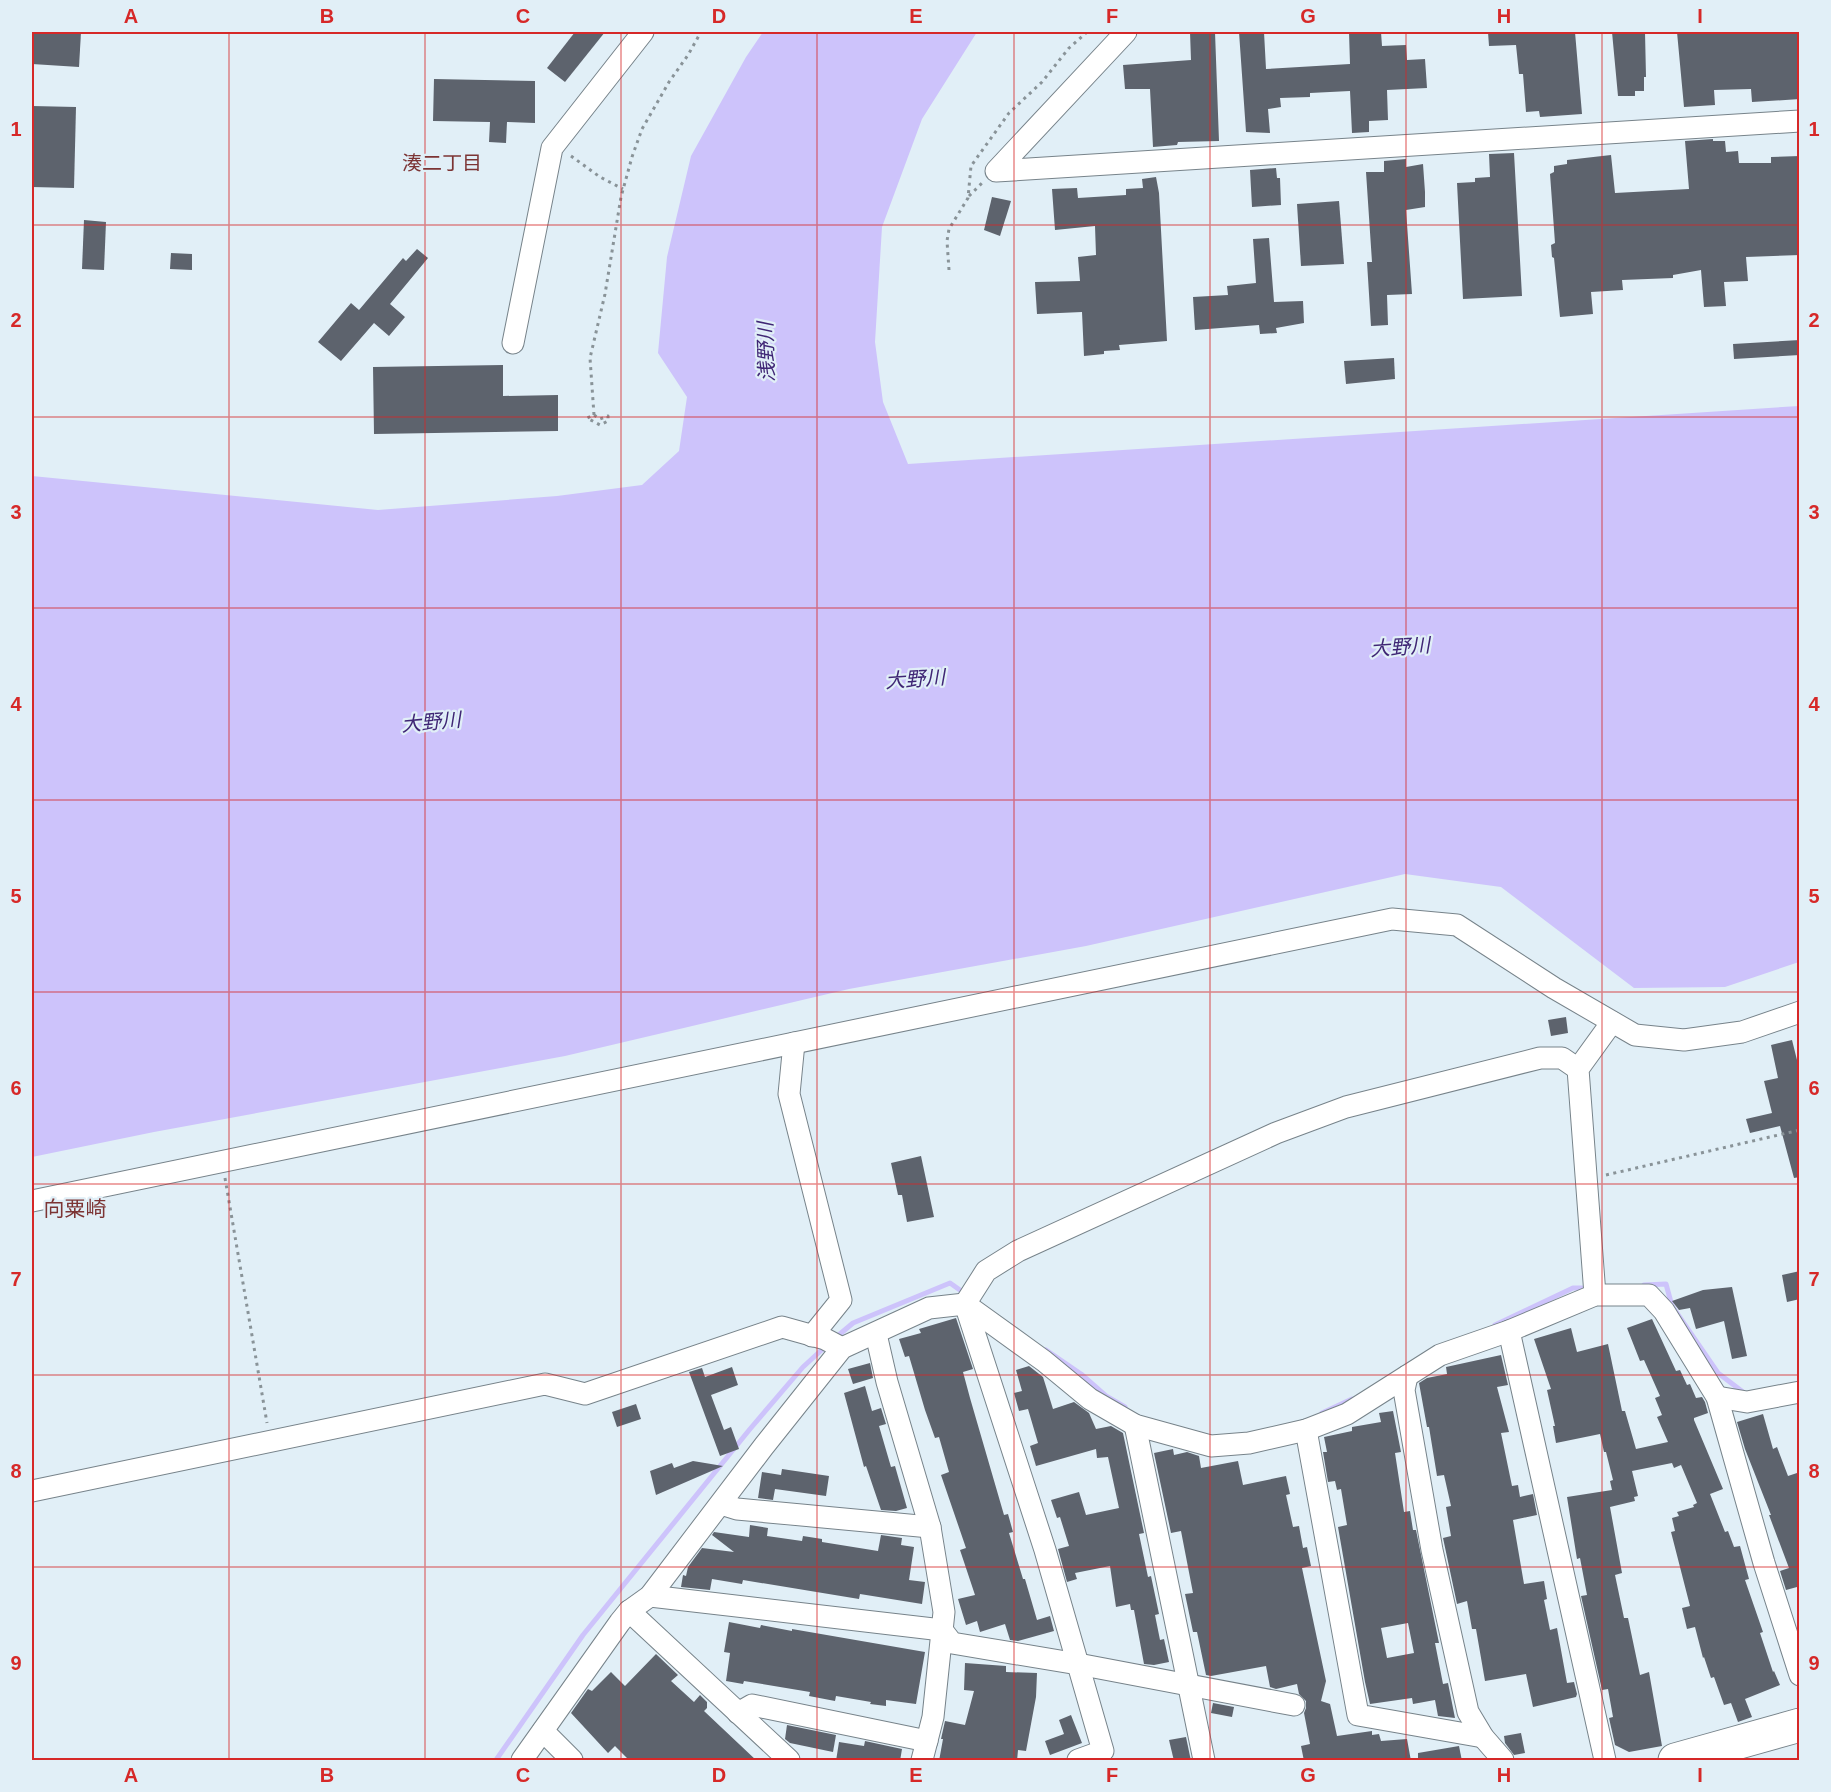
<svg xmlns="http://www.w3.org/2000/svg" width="1831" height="1792" font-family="Arial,'Noto Sans JP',sans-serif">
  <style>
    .water { fill: #cdc3fb }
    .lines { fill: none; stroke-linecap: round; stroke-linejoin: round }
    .stream { stroke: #cdc3fb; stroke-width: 5 }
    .building { fill: #5d636d; fill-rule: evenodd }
    .street-casing { stroke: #77838a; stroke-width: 23 }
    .primary-casing { stroke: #77838a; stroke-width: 35 }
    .path { stroke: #899398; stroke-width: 3; stroke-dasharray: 3 4.5; stroke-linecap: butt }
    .street { stroke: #fff; stroke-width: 21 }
    .primary { stroke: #fff; stroke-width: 33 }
    .grid { fill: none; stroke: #d62828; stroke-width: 1.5; stroke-opacity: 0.55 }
    .labels { text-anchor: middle; stroke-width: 4.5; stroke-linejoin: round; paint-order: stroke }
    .neighbourhood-label { font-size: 20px; fill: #7c3434; stroke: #e1eff7 }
    .water-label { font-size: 20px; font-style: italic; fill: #3f2675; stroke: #e1eff7 }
    .quarter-label { font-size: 21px; fill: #7c3434; stroke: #e1eff7 }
    .neatline { fill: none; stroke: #d62828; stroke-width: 2 }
    .grid-label { font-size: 20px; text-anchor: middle; font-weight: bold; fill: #d62828 }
  </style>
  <rect width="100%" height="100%" fill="#e1eff7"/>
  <path class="water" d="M763 32H977L922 119 882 227 875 342 883 402 908 464 1799 406V962L1725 987 1634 988 1501 887 1405 874 1086 946 849 989 565 1056 154 1132 32 1157V476L378 510 557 496 642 485 679 451 687 397 658 353 667 257 691 156 746 57Z"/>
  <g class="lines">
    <g class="stream">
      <path d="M1644 1285 1666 1284 1672 1306 1718 1373 1743 1392"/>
      <path d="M1495 1325 1573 1288H1582"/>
      <path d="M834 1339 853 1323 950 1283 967 1295"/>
      <path d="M1046 1350 1081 1374 1106 1396 1125 1407"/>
      <path d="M1322 1413 1352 1399"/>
      <path d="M496 1760 583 1635 750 1429 803 1367 827 1345"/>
    </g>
  </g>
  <g class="building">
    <path d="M32 32H81L79 67 32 64Z"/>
    <path d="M575 32H605L565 82 547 68Z"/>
    <path d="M1190 32H1215L1219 141 1178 142 1177 145 1153 147 1150 89H1125L1123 65 1191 60Z"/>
    <path d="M1239 32H1264L1266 69 1350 64 1349 32H1381L1382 46 1406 45 1407 60 1425 59 1427 88 1387 90 1388 120 1369 121V132L1352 133 1350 91 1310 93V97L1280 98 1281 107 1268 109 1270 133 1246 132Z"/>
    <path d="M1488 32H1575L1582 114 1540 117 1539 111 1526 112 1523 74H1519L1516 45 1489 46Z"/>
    <path d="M1612 32H1645L1646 77H1644V91H1635V96H1618Z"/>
    <path d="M1677 32H1800V99L1752 102 1751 89 1714 90 1715 105 1684 107Z"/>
    <path d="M434 79 535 81V123L507 122 506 143 489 142 490 122 433 121Z"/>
    <path d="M32 106 76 107 74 188 32 187Z"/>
    <path d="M1713 139V141H1725L1726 152 1738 151 1739 163H1771V157L1800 156V255L1746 257 1748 281 1724 282 1726 306 1704 307 1701 270 1673 275V278L1622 280 1623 290 1591 292 1593 314 1560 317 1554 258 1552 257 1551 245 1555 243 1550 174 1554 172V166L1567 164V160L1611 155 1615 193 1689 189 1685 141Z"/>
    <path d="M1514 153 1522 296 1463 299 1457 183 1475 182V178L1490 177 1489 154Z"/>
    <path d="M1406 159V167L1423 164 1425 192V207L1406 210 1412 294 1387 295 1388 325 1371 326 1367 262H1372L1366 172H1384V161Z"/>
    <path d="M1276 168 1277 178H1280L1281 205 1252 207 1250 170Z"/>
    <path d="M1156 177 1159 193 1167 341 1119 345 1120 350 1104 351V354L1084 356 1082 312 1037 314 1035 282 1080 281 1078 257 1096 255 1095 226 1055 230 1052 189 1077 188 1078 198 1126 195V189L1143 188 1142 179Z"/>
    <path d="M992 197 1011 201 1000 236 984 230Z"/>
    <path d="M1339 201 1344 264 1301 266 1297 204Z"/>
    <path d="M84 220 106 222 104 270 82 269Z"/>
    <path d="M1269 238 1274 302 1303 301 1304 323 1276 328 1277 333 1260 334 1259 325 1195 330 1193 297 1228 295 1227 286 1256 283 1253 239Z"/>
    <path d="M417 249 428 258 390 304 405 317 389 336 374 323 341 361 318 342 351 303 359 310 403 258 406 261Z"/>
    <path d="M171 253 192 254V270L170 269Z"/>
    <path d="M1800 340V355L1734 359 1733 344Z"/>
    <path d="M1394 358 1395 379 1346 384 1344 361Z"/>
    <path d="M503 365V396L558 395V431L374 434 373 367Z"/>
    <path d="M1566 1017 1568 1033 1551 1036 1548 1020Z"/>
    <path d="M1792 1040 1800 1072V1177L1794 1178 1780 1126 1750 1133 1746 1119 1772 1113 1764 1081 1778 1078 1771 1045Z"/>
    <path d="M921 1156 934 1217 907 1222 902 1195H898L891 1163Z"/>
    <path d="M1800 1271V1299L1787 1302 1782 1275Z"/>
    <path d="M1732 1287 1747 1356 1732 1359 1724 1321 1696 1329 1690 1308 1679 1310 1672 1301 1703 1290Z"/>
    <path d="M956 1318 973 1369 963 1372 970 1398 1004 1515 1008 1514 1013 1532 1009 1533 1023 1579H1025L1037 1620 1050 1616 1054 1631 1018 1641 1010 1640 1005 1624 980 1632 977 1621 966 1625 958 1599 975 1595 960 1550 966 1548 941 1475 949 1472 939 1437 935 1438 925 1410 909 1356 905 1357 899 1339 921 1333 919 1329Z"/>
    <path d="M1652 1319 1676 1371 1680 1370 1687 1385 1690 1384 1696 1398 1702 1397 1705 1402 1708 1413 1694 1418V1420L1723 1489 1710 1494 1725 1532 1728 1531 1734 1547 1740 1546 1749 1579 1745 1580 1763 1632 1760 1633 1773 1672 1774 1671 1780 1685 1745 1699 1752 1717 1738 1722 1731 1703 1724 1705 1714 1677 1711 1678 1704 1657 1703 1658 1695 1627 1687 1629 1682 1608 1690 1606 1671 1532 1675 1531 1672 1518 1679 1516 1677 1512 1694 1507 1693 1505 1697 1503 1681 1465 1674 1468 1672 1463 1632 1471 1638 1496 1634 1497 1635 1501 1610 1507 1622 1573 1615 1575 1624 1618H1628L1640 1675 1649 1672 1662 1746 1629 1752 1615 1745 1609 1718 1613 1717 1608 1689 1602 1690 1581 1596 1587 1595 1580 1558 1577 1559 1567 1497 1612 1490 1610 1481 1613 1480 1606 1452H1604L1600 1434 1556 1443 1553 1426H1555L1547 1390 1551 1389 1534 1339 1571 1328 1577 1352 1608 1344 1622 1411H1625L1636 1449 1668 1442 1657 1417 1662 1415 1655 1398 1660 1396 1644 1360 1640 1361 1627 1328Z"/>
    <path d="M1501 1355 1508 1385 1497 1387 1509 1432 1501 1433 1512 1486 1518 1485 1520 1497 1533 1494 1537 1515 1513 1520 1524 1584 1544 1581 1547 1599 1544 1600 1550 1630 1557 1628 1567 1683 1574 1682 1577 1694 1576 1697 1533 1707 1526 1674 1485 1681 1476 1629H1472L1467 1601 1457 1604 1443 1538 1451 1536 1446 1507 1451 1506 1444 1475 1437 1476 1429 1427H1427L1419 1383 1427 1378 1447 1374 1446 1367Z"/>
    <path d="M870 1363 873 1378 853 1384 848 1369Z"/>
    <path d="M1029 1366 1043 1377 1053 1409 1074 1402 1089 1413 1096 1429 1111 1426 1123 1433 1144 1533 1139 1534 1148 1577 1151 1576 1159 1614 1155 1615 1160 1640 1164 1639 1169 1662 1154 1665 1144 1664 1134 1610H1131L1130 1604 1116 1607 1110 1566 1075 1573 1077 1579 1067 1582 1058 1549 1069 1546 1060 1517 1057 1518 1051 1500 1079 1492 1086 1515 1119 1508 1108 1457 1097 1458 1096 1449 1036 1466 1030 1446 1038 1443 1028 1409 1019 1411 1014 1393 1022 1391 1016 1370Z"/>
    <path d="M732 1367 738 1385 711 1395 724 1430 731 1427 739 1449 720 1456 689 1372 702 1368 705 1377Z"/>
    <path d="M865 1386 872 1411 881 1408 886 1424 879 1426 891 1467 895 1466 907 1508 896 1511 881 1510 866 1466 864 1467 844 1393Z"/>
    <path d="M636 1404 641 1419 617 1427 612 1412Z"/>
    <path d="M1393 1411 1401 1452 1395 1453 1404 1512 1410 1511 1413 1530H1416L1439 1643H1435L1443 1684 1448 1683 1455 1718 1438 1716 1435 1700 1413 1704 1412 1698 1370 1704 1365 1682 1338 1527 1347 1525 1341 1489 1337 1490 1335 1481 1328 1482 1323 1452H1327L1324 1437 1352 1431V1427L1381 1422 1379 1413ZM1408 1623 1414 1653 1387 1658 1381 1628Z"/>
    <path d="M1763 1414 1773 1449 1777 1447 1788 1476 1800 1472V1591L1797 1587 1786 1590 1780 1571 1789 1568 1769 1515H1771L1745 1449 1737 1422Z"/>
    <path d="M1173 1449 1174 1455 1187 1452 1199 1456 1201 1468 1238 1461 1243 1485 1286 1476 1290 1494 1286 1495 1293 1527 1299 1526 1303 1548 1307 1547 1311 1566 1302 1568 1326 1681 1321 1701 1330 1704 1337 1736 1372 1731V1735L1379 1734 1381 1741 1407 1739 1411 1761H1390L1389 1758 1372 1761H1304L1301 1746 1310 1744 1304 1713 1306 1708V1701L1299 1694 1297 1684 1276 1689 1270 1687 1266 1666 1211 1676 1206 1675 1197 1632H1193L1185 1594 1193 1593 1181 1531 1171 1533 1154 1453Z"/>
    <path d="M693 1461 723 1466 656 1495 650 1471 672 1463 674 1468Z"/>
    <path d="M782 1469 829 1476 826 1496 775 1489 773 1500 758 1498 762 1472 781 1475Z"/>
    <path d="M750 1525 768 1528 767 1536 802 1541 803 1536 822 1539V1542L878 1551 881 1535 902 1538 901 1545 914 1547 909 1580 925 1582 922 1604 860 1594 859 1599 743 1580 742 1584 712 1579 710 1590 681 1587 683 1575 686 1576 688 1567 702 1548 734 1552 712 1535 714 1532 749 1537Z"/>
    <path d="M729 1622 760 1628 761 1625 792 1631V1629L925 1652 916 1704 886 1700V1706L870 1704 871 1702 836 1696 835 1701 809 1696 810 1692 744 1681 743 1684 726 1681 730 1653 724 1652Z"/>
    <path d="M656 1654 678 1675 671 1681 694 1702 700 1695 707 1702V1708L704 1711 757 1761H630L615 1746 608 1753 571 1713 588 1689 592 1691 611 1672 625 1686Z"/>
    <path d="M965 1663 1006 1666V1672L1037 1673 1036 1697 1026 1751 1018 1750 1017 1761 997 1758 996 1761H939L943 1739H941L945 1721 965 1725 974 1691 964 1690Z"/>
    <path d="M1213 1703 1234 1707 1232 1717 1211 1713Z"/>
    <path d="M1071 1715 1082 1743 1050 1755 1045 1741 1064 1734 1059 1720Z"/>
    <path d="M787 1725 836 1735 833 1752 790 1743 785 1739Z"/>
    <path d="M1521 1733 1525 1753 1514 1755 1505 1743 1504 1736Z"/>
    <path d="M1186 1737 1191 1761H1174L1169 1740Z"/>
    <path d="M865 1741 902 1749 900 1761 866 1758V1761H836L839 1742 864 1746Z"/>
    <path d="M1459 1746 1462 1761H1418V1753Z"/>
  </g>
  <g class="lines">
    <g class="street-casing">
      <g id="street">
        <path d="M1126 32 996 171 1800 121"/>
        <path d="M513 343 552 148 643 32"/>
        <path d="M794 1043 789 1094 841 1300 812 1336"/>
        <path d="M32 1201 1392 919 1457 925 1554 988 1635 1035 1684 1040 1742 1032 1800 1012"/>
        <path d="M1595 1295 1578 1069 1612 1022"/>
        <path d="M1509 1331 1605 1760"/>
        <path d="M876 1334 887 1382 930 1527 944 1612 933 1717 922 1760"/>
        <path d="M1407 1376 1404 1390 1432 1550 1468 1712 1483 1737 1503 1760"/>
        <path d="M1717 1397 1747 1402 1800 1392"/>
        <path d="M1135 1425 1204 1760"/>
        <path d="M1306 1430 1358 1715 1483 1737"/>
        <path d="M32 1491 545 1384 585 1394 782 1327 825 1339 842 1348"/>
        <path d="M721 1504 737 1509 930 1527"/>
        <path d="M650 1596 942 1630 952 1643 1078 1664 1294 1705"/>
        <path d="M629 1611 789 1760"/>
        <path d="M738 1713 752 1705 927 1741"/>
        <path d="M543 1731 572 1760"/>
        <path d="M522 1760 620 1622 629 1611 650 1596 764 1446 842 1348 929 1308 965 1304 1044 1361 1090 1399 1135 1425 1211 1446 1249 1443 1306 1430 1347 1414 1440 1355 1509 1331 1595 1295H1649L1664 1311 1717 1397 1764 1563 1800 1675"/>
        <path d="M1078 1760 1103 1751 1045 1550 965 1304 986 1271 1018 1251 1276 1133 1346 1107 1540 1058H1562L1578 1069"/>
      </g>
    </g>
    <g class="primary-casing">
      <path id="primary" d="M1675 1760 1800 1725"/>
    </g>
    <g class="path">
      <path d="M571 156 600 177 623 189"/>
      <path d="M969 196 983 182"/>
      <path d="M949 270 947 241 949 229 968 198 971 166 1009 113 1042 82 1069 48 1087 32"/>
      <path d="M594 415 590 358 605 294 621 197 632 157 642 129 669 82 688 55 701 32"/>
      <path d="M594 415 600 419 608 416V421L600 425 587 418Z"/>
      <path d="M1606 1175 1800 1130"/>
      <path d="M225 1178 267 1423"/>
    </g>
    <use href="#street" class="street"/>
    <use href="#primary" class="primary"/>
  </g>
  <path class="grid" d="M229 32V1760M425 32V1760M621 32V1760M817 32V1760M1014 32V1760M1210 32V1760M1406 32V1760M1602 32V1760M32 225H1800M32 417H1800M32 608H1800M32 800H1800M32 992H1800M32 1184H1800M32 1375H1800M32 1567H1800"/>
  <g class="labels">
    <g class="neighbourhood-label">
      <text x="442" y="170">湊二丁目</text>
    </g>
    <g class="water-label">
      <text transform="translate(766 352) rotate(-92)" y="7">浅野川</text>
      <text transform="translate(1400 647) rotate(-4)" y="7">大野川</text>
      <text transform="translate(915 679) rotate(-4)" y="7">大野川</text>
      <text transform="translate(431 722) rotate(-5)" y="7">大野川</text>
    </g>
    <g class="quarter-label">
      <text x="75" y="1216">向粟崎</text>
    </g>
  </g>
  <rect width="1831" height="1792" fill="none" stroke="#e1eff7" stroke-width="66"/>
  <rect x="33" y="33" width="1765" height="1726" class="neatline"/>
  <g class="grid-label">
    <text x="131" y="23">A</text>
    <text x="327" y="23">B</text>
    <text x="523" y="23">C</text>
    <text x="719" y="23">D</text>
    <text x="916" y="23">E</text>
    <text x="1112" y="23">F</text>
    <text x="1308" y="23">G</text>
    <text x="1504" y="23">H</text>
    <text x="1700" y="23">I</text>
    <text x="16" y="136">1</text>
    <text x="1814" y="136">1</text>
    <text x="16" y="327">2</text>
    <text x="1814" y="327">2</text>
    <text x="16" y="519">3</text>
    <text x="1814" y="519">3</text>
    <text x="16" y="711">4</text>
    <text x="1814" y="711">4</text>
    <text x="16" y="903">5</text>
    <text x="1814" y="903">5</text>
    <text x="16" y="1095">6</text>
    <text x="1814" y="1095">6</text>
    <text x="16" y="1286">7</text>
    <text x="1814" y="1286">7</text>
    <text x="16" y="1478">8</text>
    <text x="1814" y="1478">8</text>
    <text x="16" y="1670">9</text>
    <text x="1814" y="1670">9</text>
    <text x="131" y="1782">A</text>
    <text x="327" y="1782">B</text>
    <text x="523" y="1782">C</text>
    <text x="719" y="1782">D</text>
    <text x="916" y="1782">E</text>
    <text x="1112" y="1782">F</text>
    <text x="1308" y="1782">G</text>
    <text x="1504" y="1782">H</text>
    <text x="1700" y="1782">I</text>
  </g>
</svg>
